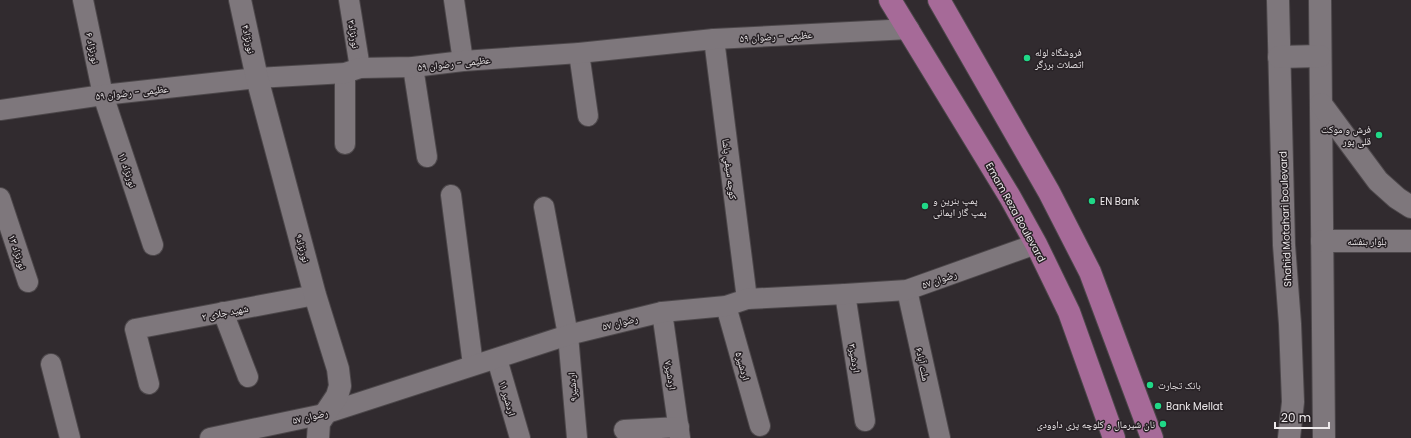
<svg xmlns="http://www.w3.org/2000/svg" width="1411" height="438" font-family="Poppins,'Noto Naskh Arabic',sans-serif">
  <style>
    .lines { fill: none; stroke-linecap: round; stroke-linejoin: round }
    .minor-casing { stroke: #4c474a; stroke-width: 22 }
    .tertiary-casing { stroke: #4c474a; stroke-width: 24 }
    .secondary-casing { stroke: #4c474a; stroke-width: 24 }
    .primary-casing { stroke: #4c474a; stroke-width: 24 }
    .minor { stroke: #7e777c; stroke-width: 20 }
    .tertiary { stroke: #7e777c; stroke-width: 22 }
    .secondary { stroke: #7e777c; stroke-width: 22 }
    .primary { stroke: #a66a98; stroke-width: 22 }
    .poi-dot { fill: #20d887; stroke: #272125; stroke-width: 1.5 }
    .labels { text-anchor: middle; stroke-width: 3; stroke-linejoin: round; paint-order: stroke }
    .street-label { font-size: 10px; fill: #ede9eb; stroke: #272125 }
    .poi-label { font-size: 10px; fill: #ede9eb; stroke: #272125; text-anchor: start }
  </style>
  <rect width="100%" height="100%" fill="#312b2f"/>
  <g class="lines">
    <g class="minor-casing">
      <g id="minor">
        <path d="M83 0 103 95 153 245"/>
        <path d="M349 0 360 68"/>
        <path d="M454 0 463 61"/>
        <path d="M714 39 747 299"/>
        <path d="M579 53 588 116"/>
        <path d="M413 67 427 157"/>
        <path d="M345 73V144"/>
        <path d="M0 110 103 95 257 78 345 73 360 68 413 67 463 61 579 53 714 39 909 29"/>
        <path d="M451 195 473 365"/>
        <path d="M0 198 28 282"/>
        <path d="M544 207 568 335 577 438"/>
        <path d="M907 290 940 438"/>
        <path d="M845 294 865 421"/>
        <path d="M726 306 760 426"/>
        <path d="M223 312 248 377"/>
        <path d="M662 312 680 438"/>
        <path d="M497 359 520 438"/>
        <path d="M51 364 70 438"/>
        <path d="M149 384 135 329 315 295"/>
        <path d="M624 430 679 427"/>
        <path d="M210 438 324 414 568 335 662 312 726 306 747 299 845 294 907 290 1036 244"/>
      </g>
    </g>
    <g class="tertiary-casing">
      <path id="tertiary" d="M240 0 257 78 315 295 338 369 340 386 337 396 319 423 318 438"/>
    </g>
    <g class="secondary-casing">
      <g id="secondary">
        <path d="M1278 0 1284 245 1290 324 1293 402 1289 438"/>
        <path d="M1320 0 1324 438"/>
        <path d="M1279 57 1320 56"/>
        <path d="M1321 104 1378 181 1397 198 1411 207"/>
        <path d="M1322 241H1411"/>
      </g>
    </g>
    <g class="primary-casing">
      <g id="primary">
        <path d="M890 0 1010 197 1036 244 1069 312 1114 438"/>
        <path d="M939 0 1049 192 1090 272 1152 438"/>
      </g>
    </g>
    <use href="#minor" class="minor"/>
    <use href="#tertiary" class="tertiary"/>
    <use href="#secondary" class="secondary"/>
    <use href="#primary" class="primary"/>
  </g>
  <g class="poi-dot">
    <circle cx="1027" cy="58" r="4"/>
    <circle cx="1379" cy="135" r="4"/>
    <circle cx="1092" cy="201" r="4"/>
    <circle cx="925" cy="206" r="4"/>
    <circle cx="1150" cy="385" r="4"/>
    <circle cx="1158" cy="406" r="4"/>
    <circle cx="1163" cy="424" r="4"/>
  </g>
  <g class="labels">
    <g class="street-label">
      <text transform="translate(354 34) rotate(81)" y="4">نورنژاد۲</text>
      <text transform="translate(776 36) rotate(-3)" y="4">عظیمی - رضوان ۵۹</text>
      <text transform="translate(249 39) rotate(78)" y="4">نورنژاد۴</text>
      <text transform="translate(93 48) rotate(78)" y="4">نورنژاد ۶</text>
      <text transform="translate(454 63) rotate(-6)" y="4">عظیمی - رضوان ۵۹</text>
      <text transform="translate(132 92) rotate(-6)" y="4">عظیمی - رضوان ۵۹</text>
      <text transform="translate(730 169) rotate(83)" y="4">كوچه سيفي پاشا</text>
      <text transform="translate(128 170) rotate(72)" y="4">نورنژاد ۱۱</text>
      <text transform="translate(1016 212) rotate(61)" y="4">Emam Reza Boulevard</text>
      <text transform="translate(1285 219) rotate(-92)" y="4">Shahid Motahari boulevard</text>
      <text x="1367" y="245">بلوار بنفشه</text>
      <text transform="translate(303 248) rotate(75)" y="4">نورنژاد۹</text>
      <text transform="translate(18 252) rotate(72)" y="4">نورنژاد ۱۳</text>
      <text transform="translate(939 279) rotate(-19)" y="4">رضوان ۵۷</text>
      <text transform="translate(225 312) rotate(-11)" y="4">شهید جلای ۲</text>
      <text transform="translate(620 322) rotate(-14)" y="4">رضوان ۵۷</text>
      <text transform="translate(855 358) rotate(81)" y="4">اردشیر۳</text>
      <text transform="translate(923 364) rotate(78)" y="4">ملت آباد۶</text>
      <text transform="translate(743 366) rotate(74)" y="4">اردشیر۵</text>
      <text transform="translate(671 375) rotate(81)" y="4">اردشیر۷</text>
      <text transform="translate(572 387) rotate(-95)" y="4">اردشیر۹</text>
      <text transform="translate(508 398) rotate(74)" y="4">اردشیر ۱۱</text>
      <text transform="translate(310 416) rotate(-13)" y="4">رضوان ۵۷</text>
    </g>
    <g class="poi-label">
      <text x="1035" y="56">فروشگاه لوله<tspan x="1035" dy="12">اتصلات برزگر</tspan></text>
      <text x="1371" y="133" text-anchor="end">فرش و موکت<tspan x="1371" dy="12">قلی پور</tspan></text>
      <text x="933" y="204">پمپ بنرین و<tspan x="933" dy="12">پمپ گاز ایمانی</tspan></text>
      <text x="1100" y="205">EN Bank</text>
      <text x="1158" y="389">بانک تجارت</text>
      <text x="1166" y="410">Bank Mellat</text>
      <text x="1155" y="428" text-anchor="end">نان شیرمال و کلوچه پزی داوودی</text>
    </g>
  </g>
  <path d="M1275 422v6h54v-6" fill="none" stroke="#ede9eb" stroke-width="2"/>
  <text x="1281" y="422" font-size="12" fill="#ede9eb" stroke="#272125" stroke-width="3" paint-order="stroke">20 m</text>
</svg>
